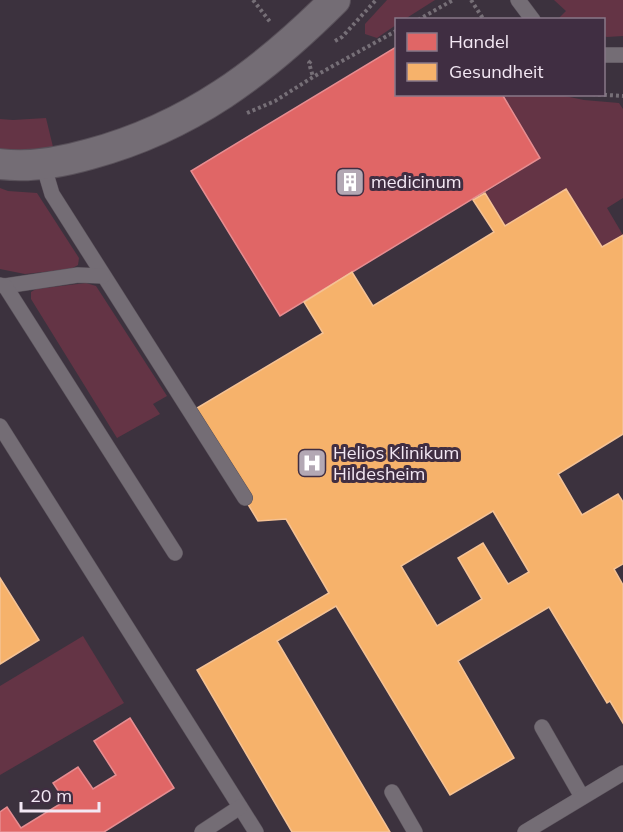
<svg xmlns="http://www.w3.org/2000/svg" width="623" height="832" font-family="Mulish,sans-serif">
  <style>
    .green { fill: #643445 }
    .shops { fill: #e06666; stroke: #e68d91; stroke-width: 1.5 }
    .health { fill: #f6b26b; stroke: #f5c294; stroke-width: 1.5; fill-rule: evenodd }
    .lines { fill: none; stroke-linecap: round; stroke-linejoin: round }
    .lane-casing { stroke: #59515a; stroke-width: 16 }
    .street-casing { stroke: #59515a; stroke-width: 32 }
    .path { stroke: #766f77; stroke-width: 4; stroke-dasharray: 3 3; stroke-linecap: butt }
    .lane { stroke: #746d75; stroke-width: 15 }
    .street { stroke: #746d75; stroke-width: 30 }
    .labels { text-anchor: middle; stroke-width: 6; stroke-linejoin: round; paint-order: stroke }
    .poi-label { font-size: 18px; fill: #f3e8f4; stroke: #402e42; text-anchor: start }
  </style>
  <rect width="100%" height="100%" fill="#3c323e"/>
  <g class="green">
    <path d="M387 0H435L405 19 396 20V25L377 38 365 34V24Z"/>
    <path d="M554 0H623V36L607 37 604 36V20L571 18 558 19 566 11Z"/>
    <path d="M502 95H560L584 100 619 103 623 109V198L607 208 623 235 602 247 505 226 485 193 540 158Z"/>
    <path d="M46 118 54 151 0 153V119L13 120Z"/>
    <path d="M0 188 8 191 37 193 79 258 78 265 71 269 25 274 0 269Z"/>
    <path d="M86 283 96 286 167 396 153 404 160 414 117 438 31 299V292L36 289Z"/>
    <path d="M83 636 124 703 0 775V686Z"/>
  </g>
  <g class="shops">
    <path d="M396 47V94H502L540 158 280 316 191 171Z"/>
    <path d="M130 718 174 788 104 832H0V812L7 807 21 828 65 801 53 783 78 767 93 789 116 775 94 741Z"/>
  </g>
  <g class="health">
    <path d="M566 189 602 247 623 235V434L558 474 582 515 618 494 623 502V564L614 569 623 585V723L610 701 607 703 549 607 458 661 514 758 450 795 336 606 277 641 390 832H292L197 670 329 593 286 519 258 521 192 411 323 333 304 302 352 272 373 306 494 232 473 200 485 193 505 226ZM493 511 529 572 508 584 483 543 458 558 482 599 437 626 401 566Z"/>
    <path d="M0 578 39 640 0 664Z"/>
  </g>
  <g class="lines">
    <g class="lane-casing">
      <g id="lane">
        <path d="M518 0 533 20"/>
        <path d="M604 55H623"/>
        <path d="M43 164 52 194 245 498"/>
        <path d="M0 285 5 286 78 275 103 276"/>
        <path d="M5 286 175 553"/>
        <path d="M0 426 256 832"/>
        <path d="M542 727 582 797"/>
        <path d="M392 792 415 832"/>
        <path d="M202 832 240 807"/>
        <path d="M525 832 623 773"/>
      </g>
    </g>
    <g class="street-casing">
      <path id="street" d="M0 164C30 168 62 162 90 154 190 127 263 72 335 0"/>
    </g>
    <g class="path">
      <path d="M253 0 271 23"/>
      <path d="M471 0 484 20"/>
      <path d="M418 20 453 0"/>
      <path d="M335 41 342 37 376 0"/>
      <path d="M311 61 309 63 313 77"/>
      <path d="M592 94 623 96"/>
      <path d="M247 113 275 101 313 77 396 31"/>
    </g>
    <use href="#lane" class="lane"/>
    <use href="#street" class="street"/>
  </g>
  <defs>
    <g id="building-square" transform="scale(1.5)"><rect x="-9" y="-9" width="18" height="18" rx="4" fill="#b3a8b4" stroke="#402e42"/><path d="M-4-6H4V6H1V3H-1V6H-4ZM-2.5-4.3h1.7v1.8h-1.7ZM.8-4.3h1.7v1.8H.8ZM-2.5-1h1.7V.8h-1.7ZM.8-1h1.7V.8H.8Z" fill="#fff"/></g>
    <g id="hospital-square" transform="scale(1.5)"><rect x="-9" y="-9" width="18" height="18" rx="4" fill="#b3a8b4" stroke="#402e42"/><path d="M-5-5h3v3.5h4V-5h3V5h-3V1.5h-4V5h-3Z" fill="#fff"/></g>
  </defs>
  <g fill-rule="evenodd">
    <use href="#building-square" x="350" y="182"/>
    <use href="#hospital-square" x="312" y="463"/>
  </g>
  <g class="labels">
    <g class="poi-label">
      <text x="371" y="188">medicinum</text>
      <text x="333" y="459">Helios Klinikum<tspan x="333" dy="21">Hildesheim</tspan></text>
    </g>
  </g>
  <rect x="395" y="18" width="210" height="78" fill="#402e42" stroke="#887889" stroke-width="1.5"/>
  <rect x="407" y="33" width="30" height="18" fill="#e06666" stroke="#887889" stroke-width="1.5"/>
  <text x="449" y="48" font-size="18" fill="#f3e8f4">Handel</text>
  <rect x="407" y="63" width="30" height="18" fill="#f6b26b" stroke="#887889" stroke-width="1.5"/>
  <text x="449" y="78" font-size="18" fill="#f3e8f4">Gesundheit</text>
  <path d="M21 802v9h78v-9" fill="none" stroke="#f3e8f4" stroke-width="3"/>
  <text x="30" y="802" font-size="18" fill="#f3e8f4" stroke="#402e42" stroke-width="4.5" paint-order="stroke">20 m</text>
</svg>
